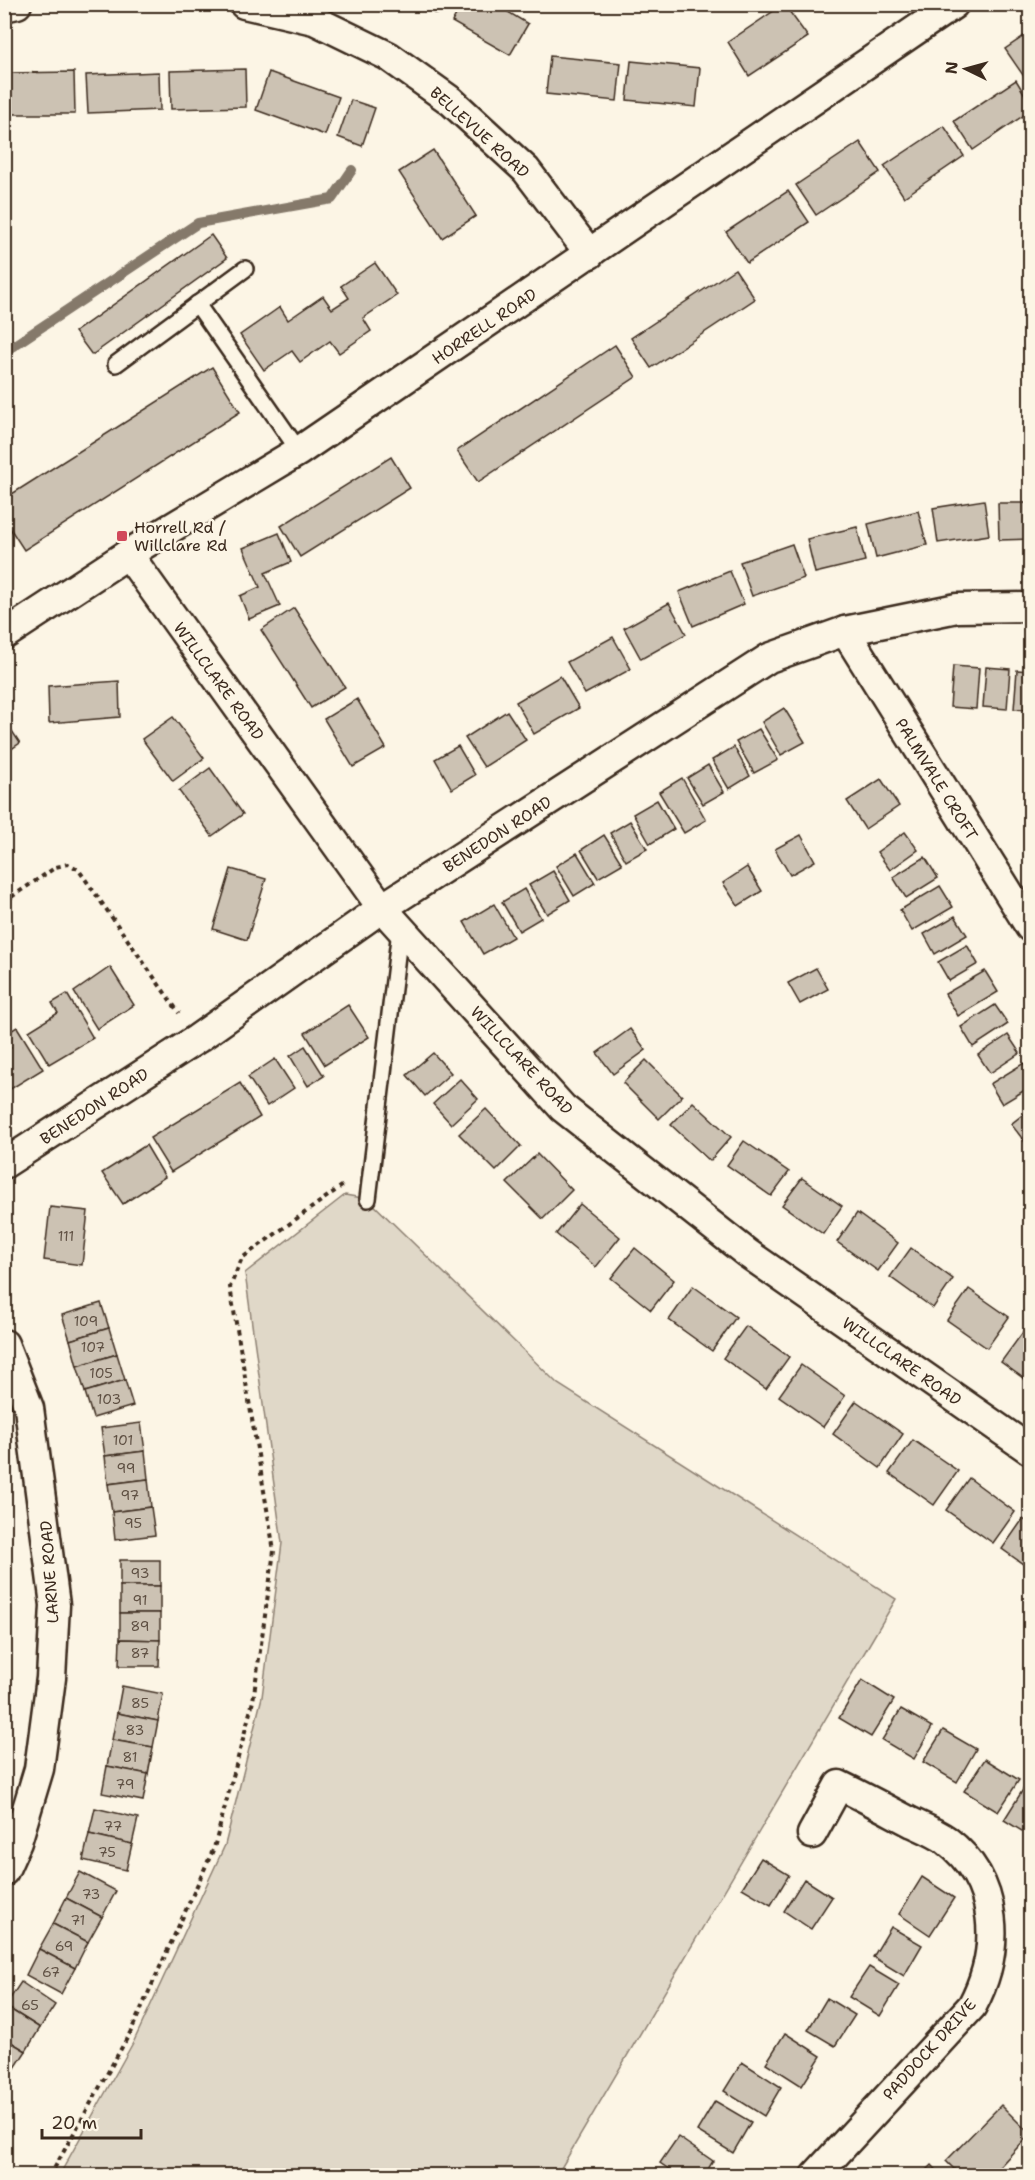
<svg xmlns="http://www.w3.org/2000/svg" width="1035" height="2180" font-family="'Shantell Sans',sans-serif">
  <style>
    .green { fill: #e0d8c8; stroke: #8e8173; stroke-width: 1.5 }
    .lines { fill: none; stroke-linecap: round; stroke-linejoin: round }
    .stream { stroke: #85796b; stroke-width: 10 }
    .building { fill: #ccc2b3; stroke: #3b2a1e; stroke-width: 1.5 }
    .lane-casing { stroke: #3b2a1e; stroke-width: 20 }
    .street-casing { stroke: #3b2a1e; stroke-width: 33 }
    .path { stroke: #3b2a1e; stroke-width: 4; stroke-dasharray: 4.5 4.5; stroke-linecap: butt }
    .lane { stroke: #fcf5e5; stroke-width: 15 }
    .street { stroke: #fcf5e5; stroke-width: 28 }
    .poi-dot { fill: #d1495b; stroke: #fcf5e5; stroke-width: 2 }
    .labels { text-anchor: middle; stroke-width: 5; stroke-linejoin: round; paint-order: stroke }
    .number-label { font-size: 14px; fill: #5f5043 }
    .street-label { font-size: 16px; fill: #3b2a1e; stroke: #fcf5e5 }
    .poi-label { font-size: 16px; fill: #3b2a1e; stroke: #fcf5e5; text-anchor: start }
  </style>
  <rect width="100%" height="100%" fill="#fcf5e5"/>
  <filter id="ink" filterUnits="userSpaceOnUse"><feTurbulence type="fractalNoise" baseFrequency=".0167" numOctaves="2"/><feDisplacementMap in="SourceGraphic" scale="12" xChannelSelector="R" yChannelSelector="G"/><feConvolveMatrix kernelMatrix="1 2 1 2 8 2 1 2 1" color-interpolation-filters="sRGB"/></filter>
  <g filter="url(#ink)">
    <path class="green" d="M345 1195 368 1199 558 1384 896 1599 557 2175 59 2176 134 2041 225 1845 262 1697 282 1543 245 1273Z"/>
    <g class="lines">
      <path class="stream" d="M4 352 198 223 332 199 352 170"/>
    </g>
    <g class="building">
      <path d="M415 4H441L437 14Z"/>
      <path d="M462 4H495L528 24 510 55 452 22Z"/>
      <path d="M784 4 808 37 749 76 728 42Z"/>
      <path d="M1030 32V74L1025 78 1005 49Z"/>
      <path d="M550 56 621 63 617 101 546 94Z"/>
      <path d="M631 61 700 68 696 107 627 100Z"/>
      <path d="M245 69 246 107 171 109 170 71Z"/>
      <path d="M74 72 75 114H6L5 73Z"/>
      <path d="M159 72 160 110 88 113 86 75Z"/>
      <path d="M269 72 339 97 325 135 256 110Z"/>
      <path d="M1016 80 1030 103V111L973 150 954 121Z"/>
      <path d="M351 100 375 108 362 146 338 137Z"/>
      <path d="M944 126 964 156 904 197 884 166Z"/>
      <path d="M860 142 880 172 816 215 796 185Z"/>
      <path d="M433 150 476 216 442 238 399 172Z"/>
      <path d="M788 191 809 222 747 263 726 232Z"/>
      <path d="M211 235 227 258 92 355 75 332Z"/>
      <path d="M375 263 397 295 363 318 371 331 339 353 330 341 300 362 292 351 264 370 240 335 280 307 288 320 323 296 332 309 349 298 341 286Z"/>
      <path d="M735 269 755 299 651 368 631 338Z"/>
      <path d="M615 345 636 377 478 482 457 451Z"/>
      <path d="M212 367 240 412 24 550 4 519V499Z"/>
      <path d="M391 457 410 488 300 557 281 526Z"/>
      <path d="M984 500 989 535 938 543 933 508Z"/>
      <path d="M998 503H1030V539L999 540Z"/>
      <path d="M918 511 927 545 876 558 868 524Z"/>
      <path d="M857 527 865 561 815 573 807 539Z"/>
      <path d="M279 533 291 562 265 573 280 606 249 619 240 596 260 587 243 548Z"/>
      <path d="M792 544 804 578 752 596 740 562Z"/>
      <path d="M730 571 744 604 693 626 679 592Z"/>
      <path d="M669 603 686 634 641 659 624 628Z"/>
      <path d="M294 608 345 687 311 708 261 630Z"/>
      <path d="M613 637 631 669 585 694 567 662Z"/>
      <path d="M953 666 979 668 976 709 950 707Z"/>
      <path d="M986 667 1010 669 1007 709 983 707Z"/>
      <path d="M1017 670 1030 671V710L1014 709Z"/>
      <path d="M560 676 579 708 534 734 516 702Z"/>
      <path d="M119 681 120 717 49 723 48 686Z"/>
      <path d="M357 699 386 748 353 767 324 719Z"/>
      <path d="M784 708 805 742 781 755 762 722Z"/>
      <path d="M507 711 526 740 484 767 465 738Z"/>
      <path d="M173 717 204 758 173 781 142 739Z"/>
      <path d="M4 719 20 743 4 754Z"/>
      <path d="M759 729 778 760 754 773 736 742Z"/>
      <path d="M458 746 475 775 452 789 435 759Z"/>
      <path d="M734 747 750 776 729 789 712 760Z"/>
      <path d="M708 765 724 792 703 804 687 778Z"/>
      <path d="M210 768 243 814 212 836 179 791Z"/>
      <path d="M682 778 706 820 684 833 659 792Z"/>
      <path d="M881 779 899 806 865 829 847 801Z"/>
      <path d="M657 800 674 829 650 844 633 814Z"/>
      <path d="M630 821 647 849 626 861 610 833Z"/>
      <path d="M905 832 918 850 890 870 877 852Z"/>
      <path d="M604 835 622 864 598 878 581 850Z"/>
      <path d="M801 835 815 861 790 875 775 849Z"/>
      <path d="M577 853 595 883 574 896 556 866Z"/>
      <path d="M925 857 938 878 906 898 893 877Z"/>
      <path d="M747 867 762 891 738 906 723 883Z"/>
      <path d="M231 869 266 879 247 940 213 929Z"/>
      <path d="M553 871 570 900 547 914 529 885Z"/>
      <path d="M940 886 953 907 912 931 900 910Z"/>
      <path d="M524 889 541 918 519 931 502 902Z"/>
      <path d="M494 904 513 937 483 954 464 922Z"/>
      <path d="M955 916 967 935 935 954 924 934Z"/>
      <path d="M967 945 978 964 949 981 938 962Z"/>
      <path d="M110 967 134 1005 97 1029 74 992Z"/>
      <path d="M816 968 828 989 800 1004 788 983Z"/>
      <path d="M985 971 998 992 958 1016 945 994Z"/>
      <path d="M67 994 93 1038 49 1064 29 1031 58 1013 52 1003Z"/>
      <path d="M348 1005 369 1037 325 1065 305 1033Z"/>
      <path d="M995 1005 1008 1024 973 1047 961 1027Z"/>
      <path d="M17 1027 43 1069 4 1093V1052L11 1048 4 1035Z"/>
      <path d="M630 1029 646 1050 613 1074 597 1053Z"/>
      <path d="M1008 1035 1020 1053 990 1073 978 1055Z"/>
      <path d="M305 1046 324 1076 308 1086 290 1056Z"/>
      <path d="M433 1053 451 1073 425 1096 407 1075Z"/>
      <path d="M275 1059 294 1088 267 1106 248 1077Z"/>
      <path d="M646 1060 682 1096 659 1119 623 1083Z"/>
      <path d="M1024 1063 1030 1074V1087L1002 1104 990 1084Z"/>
      <path d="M460 1079 478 1099 451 1124 433 1104Z"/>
      <path d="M240 1083 260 1117 171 1172 150 1138Z"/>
      <path d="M693 1102 731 1137 710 1161 671 1125Z"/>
      <path d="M486 1109 521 1146 496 1171 459 1134Z"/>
      <path d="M1030 1109V1144L1028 1146 1011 1124Z"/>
      <path d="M744 1141 789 1172 771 1196 727 1165Z"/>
      <path d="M146 1145 165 1177 123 1204 102 1173Z"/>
      <path d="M537 1154 572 1190 543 1219 507 1183Z"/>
      <path d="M802 1178 842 1206 823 1234 782 1205Z"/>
      <path d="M580 1204 620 1237 596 1267 556 1234Z"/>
      <path d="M50 1207 88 1211 82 1265 44 1260Z"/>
      <path d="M857 1213 898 1243 878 1271 837 1242Z"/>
      <path d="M635 1248 674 1280 651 1310 611 1278Z"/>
      <path d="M911 1248 953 1279 933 1308 890 1277Z"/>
      <path d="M693 1286 736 1317 712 1351 669 1320Z"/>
      <path d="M969 1289 1009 1317 987 1348 947 1320Z"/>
      <path d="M101 1303 109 1328 70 1340 62 1315Z"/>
      <path d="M746 1326 789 1357 766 1389 723 1358Z"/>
      <path d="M109 1328 117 1354 77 1366 70 1340Z"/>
      <path d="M1023 1332 1030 1338V1383L1001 1362Z"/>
      <path d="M117 1354 125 1380 85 1392 77 1366Z"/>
      <path d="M801 1365 845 1396 823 1427 779 1396Z"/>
      <path d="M125 1380 133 1406 93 1418 85 1392Z"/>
      <path d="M856 1401 903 1434 880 1468 833 1434Z"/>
      <path d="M141 1423 145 1451 105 1456 101 1428Z"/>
      <path d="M913 1440 958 1471 934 1505 889 1473Z"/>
      <path d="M145 1451 148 1479 108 1484 105 1456Z"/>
      <path d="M969 1478 1015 1512 993 1543 946 1510Z"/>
      <path d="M148 1479 151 1507 112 1512 108 1484Z"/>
      <path d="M151 1507 155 1535 115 1540 112 1512Z"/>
      <path d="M1023 1519 1030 1524V1569L1002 1549Z"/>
      <rect x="120" y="1560" width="40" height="26"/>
      <rect x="120" y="1586" width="40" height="27"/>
      <path d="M120 1613H160V1640L120 1639Z"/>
      <path d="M120 1639 160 1640 159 1666H119Z"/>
      <path d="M862 1680 894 1700 871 1737 839 1718Z"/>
      <path d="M122 1686 163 1694 158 1721 117 1713Z"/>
      <path d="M901 1709 932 1727 914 1759 882 1740Z"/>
      <path d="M117 1713 158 1721 153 1747 112 1740Z"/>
      <path d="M943 1730 976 1749 957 1782 923 1762Z"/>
      <path d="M112 1740 153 1747 148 1774 107 1766Z"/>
      <path d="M985 1759 1019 1780 998 1812 964 1791Z"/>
      <path d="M107 1766 148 1774 143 1801 102 1793Z"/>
      <path d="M1024 1788 1030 1792V1836L1004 1820Z"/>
      <path d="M95 1808 138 1818 132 1844 89 1834Z"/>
      <path d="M89 1834 132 1844 126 1870 83 1860Z"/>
      <path d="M761 1858 789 1875 771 1905 742 1888Z"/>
      <path d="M80 1872 116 1891 102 1917 66 1898Z"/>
      <path d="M922 1877 954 1898 930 1935 899 1914Z"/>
      <path d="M804 1879 832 1897 811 1929 784 1911Z"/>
      <path d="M66 1898 102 1917 88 1942 53 1924Z"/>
      <path d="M53 1924 88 1942 75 1968 39 1949Z"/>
      <path d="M891 1927 922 1945 904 1976 873 1957Z"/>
      <path d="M39 1949 75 1968 61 1994 26 1975Z"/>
      <path d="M869 1967 899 1985 880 2016 849 1997Z"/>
      <path d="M21 1982 55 2005 40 2028 5 2006Z"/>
      <path d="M827 1998 855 2015 835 2046 808 2030Z"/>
      <path d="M5 2006 40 2028 26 2051 4 2038Z"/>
      <path d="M785 2033 821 2056 802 2086 766 2063Z"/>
      <path d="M4 2038 26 2051 11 2074 4 2070Z"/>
      <path d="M742 2062 781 2087 764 2116 724 2091Z"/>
      <path d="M715 2101 751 2122 733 2153 697 2131Z"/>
      <path d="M1001 2105 1030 2134 991 2176H961L946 2161Z"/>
      <path d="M678 2137 713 2161 704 2176H679L660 2163Z"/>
      <path d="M932 2165 942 2176H921Z"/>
    </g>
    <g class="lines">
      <g class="lane-casing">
        <g id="lane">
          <path d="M197 304 299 451"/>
          <path d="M116 364 245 269"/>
          <path d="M368 1199 400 930"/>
        </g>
      </g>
      <g class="street-casing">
        <g id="street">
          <path d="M244 4 314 20 388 56 451 101 526 170 590 254"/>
          <path d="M4 7 17 4"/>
          <path d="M128 554 382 908 563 1108 747 1253 1030 1450"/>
          <path d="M845 631 1030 927"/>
          <path d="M4 635 128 554 299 451 954 4"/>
          <path d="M4 1164 197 1039 382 908 769 658 845 631 957 608 1030 607"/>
          <path d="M4 1344 29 1408 55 1605 51 1678 39 1769 17 1842 4 1871"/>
          <path d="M812 1834 839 1785C864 1797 888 1810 913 1823 924 1828 936 1833 946 1840 1000 1881 1002 1950 972 2006L815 2176"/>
        </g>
      </g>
      <g class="path">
        <path d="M4 902 56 867 68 864 78 869 179 1013"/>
        <path d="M50 2176 131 2031 214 1848 253 1701 274 1551 230 1287 242 1258 346 1183"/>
      </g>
      <use href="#lane" class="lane"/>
      <use href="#street" class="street"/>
    </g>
  </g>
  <rect class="poi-dot" x="116" y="530" width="12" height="12" rx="3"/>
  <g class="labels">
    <g class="number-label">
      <text x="66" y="1241">111</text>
      <text x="86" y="1326">109</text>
      <text x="93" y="1352">107</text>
      <text x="101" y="1378">105</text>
      <text x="109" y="1404">103</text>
      <text x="123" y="1445">101</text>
      <text x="126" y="1473">99</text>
      <text x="130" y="1500">97</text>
      <text x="133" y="1528">95</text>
      <text x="140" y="1578">93</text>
      <text x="140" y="1605">91</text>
      <text x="140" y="1631">89</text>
      <text x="140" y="1658">87</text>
      <text x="140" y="1708">85</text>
      <text x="135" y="1735">83</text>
      <text x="130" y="1762">81</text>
      <text x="125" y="1789">79</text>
      <text x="113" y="1831">77</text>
      <text x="107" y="1857">75</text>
      <text x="91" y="1899">73</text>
      <text x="78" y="1925">71</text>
      <text x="64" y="1951">69</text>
      <text x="51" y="1977">67</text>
      <text x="30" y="2010">65</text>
    </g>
    <g class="street-label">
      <text transform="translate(480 132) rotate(42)" y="6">BELLEVUE ROAD</text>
      <text transform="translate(484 326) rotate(-34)" y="6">HORRELL ROAD</text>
      <text transform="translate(219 681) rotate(54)" y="6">WILLCLARE ROAD</text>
      <text transform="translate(937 779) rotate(58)" y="6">PALMVALE CROFT</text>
      <text transform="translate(497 834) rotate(-33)" y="6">BENEDON ROAD</text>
      <text transform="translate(522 1060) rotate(47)" y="6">WILLCLARE ROAD</text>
      <text transform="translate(94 1106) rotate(-33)" y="6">BENEDON ROAD</text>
      <text transform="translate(902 1361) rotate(35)" y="6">WILLCLARE ROAD</text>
      <text transform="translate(49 1572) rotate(-94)" y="6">LARNE ROAD</text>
      <text transform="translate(929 2049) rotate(-48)" y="6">PADDOCK DRIVE</text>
    </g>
    <g class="poi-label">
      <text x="134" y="533">Horrell Rd /<tspan x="134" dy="18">Willclare Rd</tspan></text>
    </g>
  </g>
  <rect width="1035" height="2180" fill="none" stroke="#fcf5e5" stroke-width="24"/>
  <rect x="12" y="12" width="1011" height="2156" fill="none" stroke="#3b2a1e" stroke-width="2" filter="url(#ink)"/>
  <g transform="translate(966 69) rotate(275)" stroke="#fcf5e5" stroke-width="4.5" paint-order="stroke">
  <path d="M0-4.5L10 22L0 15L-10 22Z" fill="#3b2a1e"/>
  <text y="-9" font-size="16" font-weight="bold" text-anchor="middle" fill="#3b2a1e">N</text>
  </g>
  <path d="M42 2129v9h99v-9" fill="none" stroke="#3b2a1e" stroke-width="3"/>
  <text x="51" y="2129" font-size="18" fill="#3b2a1e" stroke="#fcf5e5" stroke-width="4.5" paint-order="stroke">20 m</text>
</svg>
